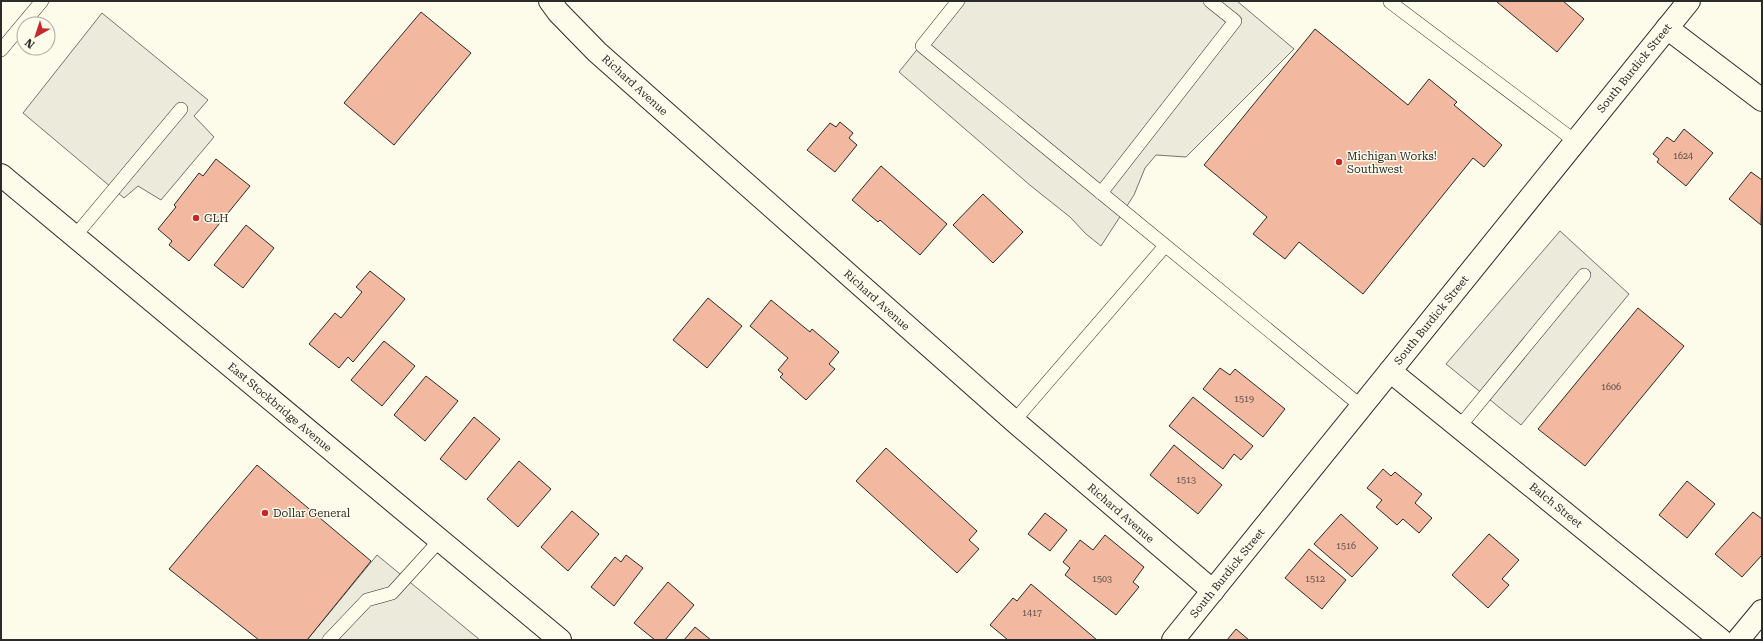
<svg xmlns="http://www.w3.org/2000/svg" width="1763" height="641" font-family="'Roboto Serif',serif">
  <style>
    .parking { fill: #eceadb; stroke: #74746e }
    .building { fill: #f2b8a0; stroke: #2b2b2b }
    .lines { fill: none; stroke-linecap: round; stroke-linejoin: round }
    .lane-casing { stroke: #2b2b2b; stroke-width: 14 }
    .street-casing { stroke: #2b2b2b; stroke-width: 24 }
    .lane { stroke: #fdfbea; stroke-width: 13 }
    .street { stroke: #fdfbea; stroke-width: 22 }
    .poi-dot { fill: #c62828; stroke: #fdfbea; stroke-width: 1.5 }
    .labels { text-anchor: middle; stroke-width: 3; stroke-linejoin: round; paint-order: stroke }
    .number-label { font-size: 9px; fill: #5d4e48 }
    .street-label { font-size: 11px; fill: #2b2b2b; stroke: #fdfbea }
    .poi-label { font-size: 11px; fill: #2b2b2b; stroke: #fdfbea; text-anchor: start }
  </style>
  <rect width="100%" height="100%" fill="#fdfbea"/>
  <g class="parking">
    <path d="M956 1H1237L1294 49 1186 157 1156 155 1145 168 1134 195 1101 246 1086 234 1070 217 1031 186 899 72Z"/>
    <path d="M102 13 208 100 194 116 214 137 161 200 138 186 124 198 23 113Z"/>
    <path d="M1560 231 1629 294 1521 425 1446 364Z"/>
    <path d="M377 555 480 640H307Z"/>
  </g>
  <g class="building">
    <path d="M1499 1H1563L1584 19 1557 52 1497 2Z"/>
    <path d="M421 12 471 53 394 145 344 103Z"/>
    <path d="M1315 29 1408 105 1429 79 1457 102 1454 105 1502 145 1484 167 1473 158 1363 294 1299 242 1285 259 1253 234 1267 217 1204 165Z"/>
    <path d="M840 122 853 133 849 138 857 145 835 172 807 150 830 123 836 127Z"/>
    <path d="M1684 129 1713 153 1686 186 1657 162 1659 159 1653 154 1667 137 1674 142Z"/>
    <path d="M216 159 250 186 189 261 169 245 172 241 158 229 176 207 174 205 199 173 203 176Z"/>
    <path d="M881 166 947 224 920 255 880 220 878 222 852 200Z"/>
    <path d="M1751 172 1762 180 1761 225 1729 199Z"/>
    <path d="M983 194 1023 232 993 263 953 225Z"/>
    <path d="M246 225 274 248 243 288 214 265Z"/>
    <path d="M370 271 405 299 353 362 348 357 339 368 309 344 335 313 341 318 362 292 356 287Z"/>
    <path d="M708 298 742 326 707 368 673 340Z"/>
    <path d="M771 300 810 332 812 329 839 352 829 364 835 369 806 400 780 377 783 374 778 370 788 358 750 326Z"/>
    <path d="M1638 308 1684 346 1585 466 1538 429Z"/>
    <path d="M384 341 415 366 382 406 351 380Z"/>
    <path d="M1220 368 1230 375 1235 369 1285 409 1263 437 1203 389Z"/>
    <path d="M426 376 458 401 425 441 394 415Z"/>
    <path d="M1193 397 1253 446 1241 460 1234 454 1223 469 1169 426Z"/>
    <path d="M474 417 500 439 466 480 440 459Z"/>
    <path d="M1174 445 1222 485 1198 514 1150 475Z"/>
    <path d="M886 448 977 531 969 540 979 549 957 573 856 481Z"/>
    <path d="M519 461 551 489 518 527 487 499Z"/>
    <path d="M257 465 371 561 307 640H259L169 569Z"/>
    <path d="M1383 469 1391 476 1395 472 1422 494 1415 503 1432 518 1419 533 1403 519 1397 525 1376 507 1382 500 1367 488Z"/>
    <path d="M1687 481 1715 504 1687 538 1659 515Z"/>
    <path d="M572 511 599 534 568 571 541 547Z"/>
    <path d="M1753 512 1762 519V555L1742 577 1715 554Z"/>
    <path d="M1045 513 1067 530 1050 551 1028 534Z"/>
    <path d="M1341 514 1378 548 1352 577 1314 544Z"/>
    <path d="M1489 534 1519 560 1502 579 1509 585 1488 608 1452 575Z"/>
    <path d="M1105 535 1144 567 1133 582 1139 587 1116 615 1065 575 1070 568 1063 562 1080 540 1093 550Z"/>
    <path d="M1309 549 1346 580 1322 609 1285 578Z"/>
    <path d="M626 555 643 568 614 606 591 587 615 557 621 562Z"/>
    <path d="M668 582 694 605 665 640H655L634 623Z"/>
    <path d="M1031 584 1097 640H1008L990 625 1013 598 1017 601Z"/>
    <path d="M695 627 711 640H684Z"/>
    <path d="M1236 629 1249 640H1227Z"/>
  </g>
  <g class="lines">
    <g class="lane-casing">
      <g id="lane">
        <path d="M958 1 922 46 1361 406"/>
        <path d="M1390 2 1575 141"/>
        <path d="M1 50 42 1"/>
        <path d="M1101 193 1235 21 1210 1"/>
        <path d="M75 236 181 109"/>
        <path d="M1014 421 1165 246"/>
        <path d="M1460 426 1584 275"/>
        <path d="M329 640 367 600 392 593 440 540"/>
      </g>
    </g>
    <g class="street-casing">
      <g id="street">
        <path d="M550 1 558 12 597 52 1014 421 1213 591"/>
        <path d="M1667 28 1762 100"/>
        <path d="M1 175 560 640"/>
        <path d="M1390 371 1721 640"/>
        <path d="M1173 640 1689 1"/>
        <path d="M1738 640 1762 611"/>
      </g>
    </g>
    <use href="#lane" class="lane"/>
    <use href="#street" class="street"/>
  </g>
  <g class="poi-dot">
    <circle cx="1339" cy="162" r="4"/>
    <circle cx="196" cy="218" r="4"/>
    <circle cx="265" cy="513" r="4"/>
  </g>
  <g class="labels">
    <g class="number-label">
      <text x="1683" y="159">1624</text>
      <text x="1611" y="390">1606</text>
      <text x="1244" y="402">1519</text>
      <text x="1186" y="483">1513</text>
      <text x="1346" y="549">1516</text>
      <text x="1102" y="582">1503</text>
      <text x="1315" y="582">1512</text>
      <text x="1032" y="616">1417</text>
    </g>
    <g class="street-label">
      <text transform="translate(1634 68) rotate(-51)" y="4">South Burdick Street</text>
      <text transform="translate(635 85) rotate(42)" y="4">Richard Avenue</text>
      <text transform="translate(877 300) rotate(42)" y="4">Richard Avenue</text>
      <text transform="translate(1431 320) rotate(-51)" y="4">South Burdick Street</text>
      <text transform="translate(280 407) rotate(40)" y="4">East Stockbridge Avenue</text>
      <text transform="translate(1556 505) rotate(39)" y="4">Balch Street</text>
      <text transform="translate(1121 513) rotate(41)" y="4">Richard Avenue</text>
      <text transform="translate(1227 573) rotate(-51)" y="4">South Burdick Street</text>
    </g>
    <g class="poi-label">
      <text x="1347" y="160">Michigan Works!<tspan x="1347" dy="13">Southwest</tspan></text>
      <text x="204" y="222">GLH</text>
      <text x="273" y="517">Dollar General</text>
    </g>
  </g>
  <rect width="1763" height="641" fill="none" stroke="#2b2b2b" stroke-width="4"/>
  <g transform="translate(36 36) rotate(219)"><circle r="19" fill="#fdfbea" stroke="#a9a89e"/>
  <path d="M0-3L7 15L0 10L-7 15Z" fill="#c62828"/>
  <text y="-6" font-size="11" font-weight="bold" text-anchor="middle" fill="#2b2b2b">N</text>
  </g>
</svg>
